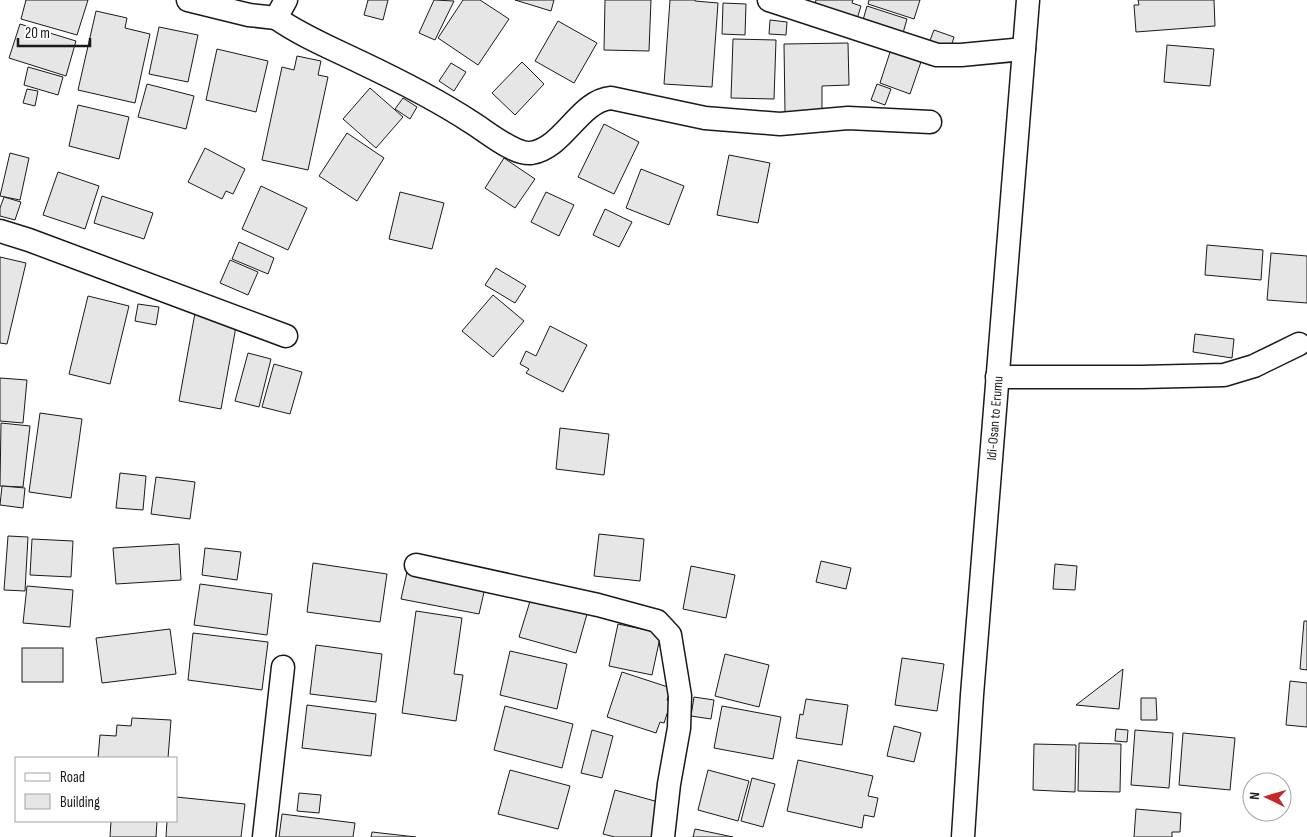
<svg xmlns="http://www.w3.org/2000/svg" width="1307" height="837" font-family="'Sofia Sans Condensed',sans-serif">
  <style>
    .building { fill: #e6e6e6; stroke: #1a1a1a }
    .lines { fill: none; stroke-linecap: round; stroke-linejoin: round }
    .street-casing { stroke: #1a1a1a; stroke-width: 25 }
    .street { stroke: #fff; stroke-width: 22 }
    .labels { text-anchor: middle; stroke-width: 4; stroke-linejoin: round; paint-order: stroke }
    .street-label { font-size: 14px; fill: #1a1a1a; stroke: #fff }
  </style>
  <rect width="100%" height="100%" fill="#fff"/>
  <g class="building">
    <path d="M26 0H88L77 35 21 19Z"/>
    <path d="M368 0H388L383 20 364 15Z"/>
    <path d="M434 0 454 1 435 40 419 33Z"/>
    <path d="M463 0H480L509 19 478 65 438 38Z"/>
    <path d="M515 0H554L551 11Z"/>
    <path d="M605 0H651L649 51 604 50Z"/>
    <path d="M670 0H695V1L718 3 712 87 664 84Z"/>
    <path d="M816 0H853L852 3 861 6 857 19 814 7Z"/>
    <path d="M869 0H920L914 19 868 4Z"/>
    <path d="M1138 0H1214L1215 26 1136 32 1134 5H1139Z"/>
    <path d="M723 3 746 4 745 35 722 34Z"/>
    <path d="M867 6 907 19 903 33 863 20Z"/>
    <path d="M96 11 127 18 125 28 150 34 135 103 78 90Z"/>
    <path d="M770 20 787 22 786 35 769 34Z"/>
    <path d="M558 21 597 43 574 83 535 61Z"/>
    <path d="M20 24 76 41 66 76 9 58Z"/>
    <path d="M159 27 198 35 188 82 149 74Z"/>
    <path d="M934 30 954 37 950 50 929 43Z"/>
    <path d="M733 39 776 40 774 99 731 98Z"/>
    <path d="M848 43 849 85 822 86V111L785 112 784 44Z"/>
    <path d="M1167 45 1214 49 1210 86 1164 82Z"/>
    <path d="M892 46 923 56 910 94 880 83Z"/>
    <path d="M217 49 268 61 256 112 206 100Z"/>
    <path d="M297 56 321 61 318 75 328 77 308 170 262 160 282 67 294 70Z"/>
    <path d="M522 62 544 84 515 115 492 93Z"/>
    <path d="M451 63 466 72 454 91 439 81Z"/>
    <path d="M28 67 63 77 58 95 24 85Z"/>
    <path d="M147 84 194 96 186 129 138 117Z"/>
    <path d="M877 84 891 89 885 105 871 100Z"/>
    <path d="M370 88 403 117 376 148 343 119Z"/>
    <path d="M27 89 38 91 35 106 23 103Z"/>
    <path d="M403 98 417 107 410 119 395 109Z"/>
    <path d="M78 105 129 117 119 159 69 146Z"/>
    <path d="M604 124 639 142 614 194 578 177Z"/>
    <path d="M347 133 384 158 357 201 319 176Z"/>
    <path d="M205 148 245 169 233 194 226 191 222 199 188 182Z"/>
    <path d="M10 153 29 158 20 200 0 196Z"/>
    <path d="M729 155 770 163 758 223 717 215Z"/>
    <path d="M504 158 535 179 515 208 485 188Z"/>
    <path d="M641 169 684 186 669 225 626 208Z"/>
    <path d="M58 172 99 186 85 229 43 215Z"/>
    <path d="M261 186 307 208 288 250 242 229Z"/>
    <path d="M400 192 444 203 432 249 389 239Z"/>
    <path d="M546 192 574 205 559 236 531 222Z"/>
    <path d="M102 196 153 213 144 239 94 223Z"/>
    <path d="M4 197 21 202 15 220 0 216V208Z"/>
    <path d="M605 209 632 222 619 247 593 235Z"/>
    <path d="M239 242 274 258 268 274 232 259Z"/>
    <path d="M1207 245 1263 250 1261 280 1205 275Z"/>
    <path d="M1271 253 1307 256V303L1267 300Z"/>
    <path d="M0 257 26 263 7 344 0 343Z"/>
    <path d="M230 260 258 272 248 295 220 283Z"/>
    <path d="M496 268 526 286 515 303 485 285Z"/>
    <path d="M493 295 524 321 493 357 462 331Z"/>
    <path d="M88 296 129 306 110 384 69 374Z"/>
    <path d="M138 304 159 307 156 325 135 321Z"/>
    <path d="M195 313 237 321 221 409 179 401Z"/>
    <path d="M550 326 587 345 563 392 526 373 529 369 520 364 526 351 536 356Z"/>
    <path d="M1195 334 1234 339 1232 358 1193 352Z"/>
    <path d="M248 353 271 359 259 407 235 401Z"/>
    <path d="M274 364 302 372 290 414 262 407Z"/>
    <path d="M0 378 27 380 23 423 0 421Z"/>
    <path d="M40 413 82 419 71 498 29 492Z"/>
    <path d="M1 423 30 426 23 487 0 486Z"/>
    <path d="M560 428 609 434 604 475 556 469Z"/>
    <path d="M120 473 146 476 143 510 116 508Z"/>
    <path d="M156 477 195 482 190 519 151 514Z"/>
    <path d="M2 486 25 488 23 508 0 505Z"/>
    <path d="M599 534 644 539 640 581 594 576Z"/>
    <path d="M8 536 28 537 25 591 4 590Z"/>
    <path d="M32 539 73 541 71 577 30 575Z"/>
    <path d="M179 544 181 580 116 584 113 548Z"/>
    <path d="M205 548 241 552 237 580 202 575Z"/>
    <path d="M821 561 851 568 846 589 816 582Z"/>
    <path d="M313 563 387 574 380 622 307 612Z"/>
    <path d="M1055 564 1077 566 1075 590 1053 589Z"/>
    <path d="M691 566 735 575 726 618 683 609Z"/>
    <path d="M407 572 485 588 479 614 401 599Z"/>
    <path d="M200 584 272 594 267 635 194 625Z"/>
    <path d="M27 586 73 590 70 627 23 623Z"/>
    <path d="M531 598 587 614 576 653 519 637Z"/>
    <path d="M416 611 462 618 454 674 463 675 456 721 402 713Z"/>
    <path d="M1304 621H1307V670L1300 669Z"/>
    <path d="M618 624 661 633 652 675 609 666Z"/>
    <path d="M170 629 176 674 102 683 96 638Z"/>
    <path d="M193 633 268 642 262 690 188 680Z"/>
    <path d="M316 645 382 654 376 702 310 694Z"/>
    <rect x="22" y="648" width="41" height="34"/>
    <path d="M510 651 567 664 557 709 500 695Z"/>
    <path d="M725 654 769 665 759 707 715 696Z"/>
    <path d="M902 658 944 664 937 711 895 705Z"/>
    <path d="M1123 669 1119 709 1076 705Z"/>
    <path d="M622 672 671 688 667 700 671 702 664 723 660 722 656 733 607 717Z"/>
    <path d="M1290 681 1307 683V727L1286 725Z"/>
    <path d="M694 697 714 700 711 719 691 716Z"/>
    <path d="M1141 698H1156L1157 720H1141Z"/>
    <path d="M806 699 848 705 842 745 796 738 800 714 803 715Z"/>
    <path d="M307 705 376 714 371 756 302 748Z"/>
    <path d="M505 706 573 724 562 768 494 750Z"/>
    <path d="M722 706 781 717 773 759 714 748Z"/>
    <path d="M132 718 171 720 168 758H98L100 735 116 736 117 725 131 726Z"/>
    <path d="M894 726 921 733 914 762 887 756Z"/>
    <path d="M1116 729 1128 730 1127 742 1115 741Z"/>
    <path d="M592 730 613 736 602 778 581 773Z"/>
    <path d="M1135 730 1173 733 1169 788 1131 785Z"/>
    <path d="M1183 733 1235 738 1230 790 1179 785Z"/>
    <path d="M1079 743 1121 744 1120 792 1078 791Z"/>
    <path d="M1034 744 1076 745 1075 792 1033 790Z"/>
    <path d="M798 760 873 776 868 796 878 798 874 817 864 815 862 828 787 811Z"/>
    <path d="M510 770 570 786 558 829 498 814Z"/>
    <path d="M708 770 749 781 738 821 698 810Z"/>
    <path d="M752 778 775 784 763 827 741 821Z"/>
    <path d="M615 790 662 803 653 837H615L603 834Z"/>
    <path d="M299 793 321 795 319 813 297 811Z"/>
    <path d="M176 797 245 804 241 837H166L167 821H176Z"/>
    <path d="M1136 809 1181 813 1180 832H1172V837H1134Z"/>
    <path d="M282 814 355 823 353 837H279Z"/>
    <path d="M111 821H157L156 837H110Z"/>
    <path d="M695 829 733 837H693Z"/>
    <path d="M372 832 416 837H371Z"/>
  </g>
  <g class="lines">
    <g class="street-casing">
      <g id="street">
        <path d="M188 0 249 15 276 18 286 0"/>
        <path d="M769 0 937 55H961L1024 49"/>
        <path d="M276 18C302 36 331 48 360 62 398 80 436 99 471 122 486 131 514 155 531 153 564 148 579 101 611 98L705 118 780 124 848 118 930 122"/>
        <path d="M0 231 29 240 286 336"/>
        <path d="M997 377H1142L1224 375 1254 366 1299 344"/>
        <path d="M416 565 598 605 657 621 670 635 680 696 679 728 669 784 663 837"/>
        <path d="M264 837 283 667"/>
        <path id="s1" d="M963 837 972 695 1028 0"/>
      </g>
    </g>
    <use href="#street" class="street"/>
  </g>
  <g class="labels">
    <g class="street-label">
      <text dy="5" stroke="none"><textPath href="#s1" startOffset="420">Idi-Osan to Erumu</textPath></text>
    </g>
  </g>
  <rect x="15" y="757" width="162" height="65" fill="#ffffff" stroke="#a3a3a3"/>
  <rect x="25" y="773" width="25" height="8" fill="#ffffff" stroke="#a3a3a3"/>
  <text x="60" y="782" font-size="15" fill="#1a1a1a">Road</text>
  <rect x="25" y="794" width="25" height="15" fill="#e6e6e6" stroke="#a3a3a3"/>
  <text x="60" y="807" font-size="15" fill="#1a1a1a">Building</text>
  <g transform="translate(1267 797) rotate(275)"><circle r="24" fill="#ffffff" stroke="#a3a3a3"/>
  <path d="M0-4L9 19L0 12L-9 19Z" fill="#c62828"/>
  <text y="-8" font-size="14" font-weight="bold" text-anchor="middle" fill="#1a1a1a">N</text>
  </g>
  <path d="M18 38v8h72v-8" fill="none" stroke="#1a1a1a" stroke-width="2.5"/>
  <text x="25" y="38" font-size="15" fill="#1a1a1a" stroke="#ffffff" stroke-width="4" paint-order="stroke">20 m</text>
</svg>
